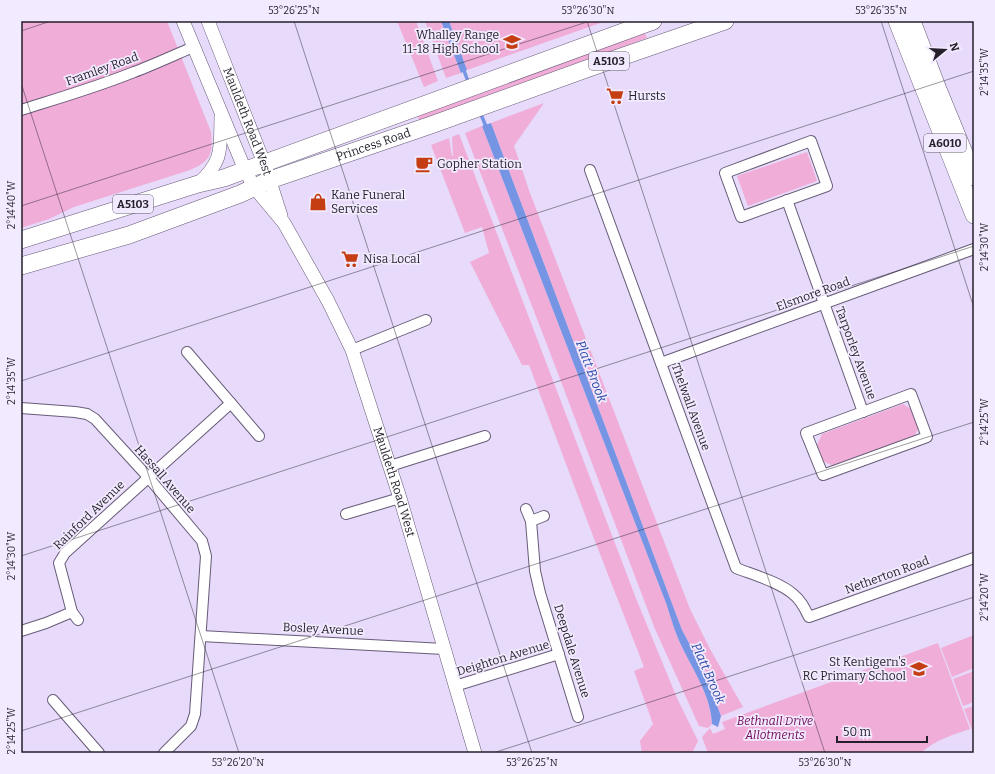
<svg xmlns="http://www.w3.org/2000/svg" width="995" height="774" font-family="Bitter,serif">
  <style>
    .green { fill: #f0add8 }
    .water { fill: #7595e4 }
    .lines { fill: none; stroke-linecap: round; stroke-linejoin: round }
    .stream { stroke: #7595e4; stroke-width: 3.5 }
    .minor-casing { stroke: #685c78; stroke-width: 12 }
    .tertiary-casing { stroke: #685c78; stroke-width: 14 }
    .trunk-casing { stroke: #685c78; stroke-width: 18 }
    .minor { stroke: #fff; stroke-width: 10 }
    .tertiary { stroke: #fff; stroke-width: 13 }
    .trunk { stroke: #fff; stroke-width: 17 }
    .ticks { fill: none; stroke: #241f2b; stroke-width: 1; stroke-opacity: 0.45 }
    .labels { text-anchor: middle; stroke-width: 3.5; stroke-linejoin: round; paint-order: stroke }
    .shield { fill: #f2eafe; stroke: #625c6a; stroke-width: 1 }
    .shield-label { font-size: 11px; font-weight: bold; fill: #241f2b }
    .poi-label { font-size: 12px; fill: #241f2b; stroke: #f2eafe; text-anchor: start }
    .street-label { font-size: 12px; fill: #241f2b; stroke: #f2eafe }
    .park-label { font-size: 12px; font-style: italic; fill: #700958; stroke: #f2eafe }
    .water-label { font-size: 13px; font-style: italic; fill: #2d4ba8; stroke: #f2eafe }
    .neatline { fill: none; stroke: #241f2b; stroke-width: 1.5 }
    .ticks-label { font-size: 10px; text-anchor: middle; fill: #241f2b }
  </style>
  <rect width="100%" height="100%" fill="#e7dafa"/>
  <g class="green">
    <path d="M21 21H167L211 132C213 154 211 161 190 170L74 207 49 219 21 228Z"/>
    <path d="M397 21H416L438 81 424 87Z"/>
    <path d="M425 21H441L461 73 446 78Z"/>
    <path d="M449 21H606L467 70Z"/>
    <path d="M644 32 647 38 420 122 417 115Z"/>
    <path d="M544 103 514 146 530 193 690 609 710 649 743 707 721 716 704 671 682 630 491 123Z"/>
    <path d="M482 126 666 603C671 618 675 633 682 647 694 672 711 696 712 724L708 728 699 726 655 629 549 350 465 133Z"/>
    <path d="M459 134 637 601 677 698 698 741 692 753H642L640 741 653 724 634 671 644 667 593 536 529 365H522L470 262 489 253 482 227 465 233 431 145 449 138 452 156H453L452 137Z"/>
    <path d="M807 152 817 181 748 206 737 176Z"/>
    <path d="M903 404 911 409 919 427 914 437 833 466 823 461 817 445 822 434Z"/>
    <path d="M974 635V668L952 677 941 648Z"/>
    <path d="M938 643 970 729C950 736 937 739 921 753H708L702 737 710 728 713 734 725 729 722 722Z"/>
    <path d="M974 671V702L963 706 953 679Z"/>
    <path d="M974 706V735L964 709Z"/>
  </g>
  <g class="water">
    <path d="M441 21H449L467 70 461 73Z"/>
    <path d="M491 123 682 630 704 671 721 716 718 727 712 724C711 696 694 672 682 647 675 633 671 618 666 603L482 126Z"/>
  </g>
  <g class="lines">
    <g class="stream">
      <path d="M463 68 469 84"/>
      <path d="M480 112 487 129"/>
    </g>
    <g class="minor-casing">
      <g id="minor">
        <path d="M21 110C59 98 97 87 134 72 153 65 172 56 191 48"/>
        <path d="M811 141 827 186 741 217 725 173Z"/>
        <path d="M590 170 736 568C754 575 779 582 793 594 801 600 805 609 809 617L974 558"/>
        <path d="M787 200 863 412"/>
        <path d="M352 350 426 320"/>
        <path d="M187 352 259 436"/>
        <path d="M661 363 974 249"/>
        <path d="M911 394 927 437 823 475 806 433Z"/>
        <path d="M21 408 75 412 87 414 95 419 148 477 202 541 206 556 195 714 191 726 164 753"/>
        <path d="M390 466 485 436"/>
        <path d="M526 509 531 521 535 571 540 593 578 717"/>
        <path d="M346 514 400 498"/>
        <path d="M531 521 544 516"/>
        <path d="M78 620 72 612 59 563 65 553 231 403"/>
        <path d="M21 631 46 623 72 612"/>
        <path d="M201 636 444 649"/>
        <path d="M455 686 559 654"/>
        <path d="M53 700 99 753"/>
      </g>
    </g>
    <g class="tertiary-casing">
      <g id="tertiary">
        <path id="s1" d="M183 21 245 170 254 187 284 223 328 301 352 350 400 498 475 753"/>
        <path id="s2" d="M208 21 264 163 281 216"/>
        <path d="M198 184C224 160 220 149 221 116"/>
      </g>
    </g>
    <g class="trunk-casing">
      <g id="trunk">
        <path d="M897 21 974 215"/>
        <path d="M912 21 937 87 974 177"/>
        <path d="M21 240 198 184 224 178 653 21"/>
        <path id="s3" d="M21 266 129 235 240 194 270 180 431 125 589 68 725 21"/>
      </g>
    </g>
    <use href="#minor" class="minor"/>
    <use href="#tertiary" class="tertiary"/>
    <use href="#trunk" class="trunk"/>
  </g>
  <path class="ticks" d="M294 21 532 753M587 21 825 753M881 21 974 308M21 31 51 21M21 83 239 753M21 206 590 21M21 381 974 71M21 556 974 246M21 731 974 422M493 753 974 597"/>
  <defs>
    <g id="school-bare" transform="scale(1.38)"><path d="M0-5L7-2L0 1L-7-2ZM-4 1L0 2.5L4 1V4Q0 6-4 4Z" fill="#c53d12" stroke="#f2eafe" stroke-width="2.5" paint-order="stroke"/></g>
    <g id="supermarket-bare" transform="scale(1.38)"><path d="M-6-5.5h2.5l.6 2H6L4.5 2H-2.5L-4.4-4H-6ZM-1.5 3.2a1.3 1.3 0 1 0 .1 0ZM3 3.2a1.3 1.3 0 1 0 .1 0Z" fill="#c53d12" stroke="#f2eafe" stroke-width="2.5" paint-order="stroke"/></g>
    <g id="cafe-bare" transform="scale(1.38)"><path d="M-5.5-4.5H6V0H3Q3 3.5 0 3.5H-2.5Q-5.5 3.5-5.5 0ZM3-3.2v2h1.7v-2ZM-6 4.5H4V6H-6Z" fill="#c53d12" stroke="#f2eafe" stroke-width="2.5" paint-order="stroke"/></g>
    <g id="shop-bare" transform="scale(1.38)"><path d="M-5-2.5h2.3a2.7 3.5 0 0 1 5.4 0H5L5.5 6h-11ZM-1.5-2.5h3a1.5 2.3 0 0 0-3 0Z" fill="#c53d12" stroke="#f2eafe" stroke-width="2.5" paint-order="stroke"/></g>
  </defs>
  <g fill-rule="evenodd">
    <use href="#school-bare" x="512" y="42"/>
    <use href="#supermarket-bare" x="615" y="96"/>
    <use href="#cafe-bare" x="424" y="164"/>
    <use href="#shop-bare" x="318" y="202"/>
    <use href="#supermarket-bare" x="350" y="259"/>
    <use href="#school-bare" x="919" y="669"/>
  </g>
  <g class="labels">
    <g class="shield">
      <rect x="589" y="52" width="40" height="18" rx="3"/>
      <rect x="924" y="134" width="42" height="18" rx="3"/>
      <rect x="113" y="195" width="40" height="18" rx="3"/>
    </g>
    <g class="shield-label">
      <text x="609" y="65">A5103</text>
      <text x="945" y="147">A6010</text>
      <text x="133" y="208">A5103</text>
    </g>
    <g class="poi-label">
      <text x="499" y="39" text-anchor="end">Whalley Range<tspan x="499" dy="14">11-18 High School</tspan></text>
      <text x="628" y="100">Hursts</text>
      <text x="437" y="168">Gopher Station</text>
      <text x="331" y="199">Kane Funeral<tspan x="331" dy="14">Services</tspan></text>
      <text x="363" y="263">Nisa Local</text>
      <text x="906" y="666" text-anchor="end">St Kentigern's<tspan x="906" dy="14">RC Primary School</tspan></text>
    </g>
    <g class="street-label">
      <text transform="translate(102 69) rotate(-20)" y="4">Framley Road</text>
      <text dy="4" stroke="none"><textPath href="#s2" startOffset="108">Mauldeth Road West</textPath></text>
      <text dy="4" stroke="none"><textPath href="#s3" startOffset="373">Princess Road</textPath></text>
      <text transform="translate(813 294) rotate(-20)" y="4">Elsmore Road</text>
      <text transform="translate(856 353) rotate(70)" y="4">Tarporley Avenue</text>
      <text transform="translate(691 407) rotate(70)" y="4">Thelwall Avenue</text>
      <text transform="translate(165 479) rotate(49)" y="4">Hassall Avenue</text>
      <text dy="4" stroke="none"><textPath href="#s1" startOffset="510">Mauldeth Road West</textPath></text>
      <text transform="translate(89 515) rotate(-44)" y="4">Rainford Avenue</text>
      <text transform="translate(887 575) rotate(-20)" y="4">Netherton Road</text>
      <text transform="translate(323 629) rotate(3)" y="4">Bosley Avenue</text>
      <text transform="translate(572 651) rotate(73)" y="4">Deepdale Avenue</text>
      <text transform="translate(503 658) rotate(-17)" y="4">Deighton Avenue</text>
    </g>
    <g class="park-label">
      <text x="775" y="725">Bethnall Drive<tspan x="775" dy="14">Allotments</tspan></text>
    </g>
    <g class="water-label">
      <text transform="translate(592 371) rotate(69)" y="5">Platt Brook</text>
      <text transform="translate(709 673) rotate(66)" y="5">Platt Brook</text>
    </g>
  </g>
  <rect width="995" height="774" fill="none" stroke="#f2eafe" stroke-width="44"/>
  <g transform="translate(945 50) rotate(72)" stroke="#f2eafe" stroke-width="3" paint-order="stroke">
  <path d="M0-3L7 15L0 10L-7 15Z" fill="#241f2b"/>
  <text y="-6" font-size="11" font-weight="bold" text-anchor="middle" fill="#241f2b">N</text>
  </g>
  <path d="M837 736v6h90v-6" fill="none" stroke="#241f2b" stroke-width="2"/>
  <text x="843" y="736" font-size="12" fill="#241f2b" stroke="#f2eafe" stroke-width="3" paint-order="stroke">50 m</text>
  <rect x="22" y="22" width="951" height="730" class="neatline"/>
  <g class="ticks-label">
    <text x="294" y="14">53°26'25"N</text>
    <text x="588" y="14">53°26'30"N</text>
    <text x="881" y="14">53°26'35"N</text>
    <text transform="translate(984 72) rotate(-90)" y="4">2°14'35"W</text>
    <text transform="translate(11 205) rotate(-90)" y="4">2°14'40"W</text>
    <text transform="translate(984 247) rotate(-90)" y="4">2°14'30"W</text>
    <text transform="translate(11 381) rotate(-90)" y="4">2°14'35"W</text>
    <text transform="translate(984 422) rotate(-90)" y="4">2°14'25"W</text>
    <text transform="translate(11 556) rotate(-90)" y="4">2°14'30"W</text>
    <text transform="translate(984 597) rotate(-90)" y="4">2°14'20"W</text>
    <text transform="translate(11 731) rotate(-90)" y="4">2°14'25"W</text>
    <text x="238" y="766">53°26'20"N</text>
    <text x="532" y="766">53°26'25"N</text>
    <text x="825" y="766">53°26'30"N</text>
  </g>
</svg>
